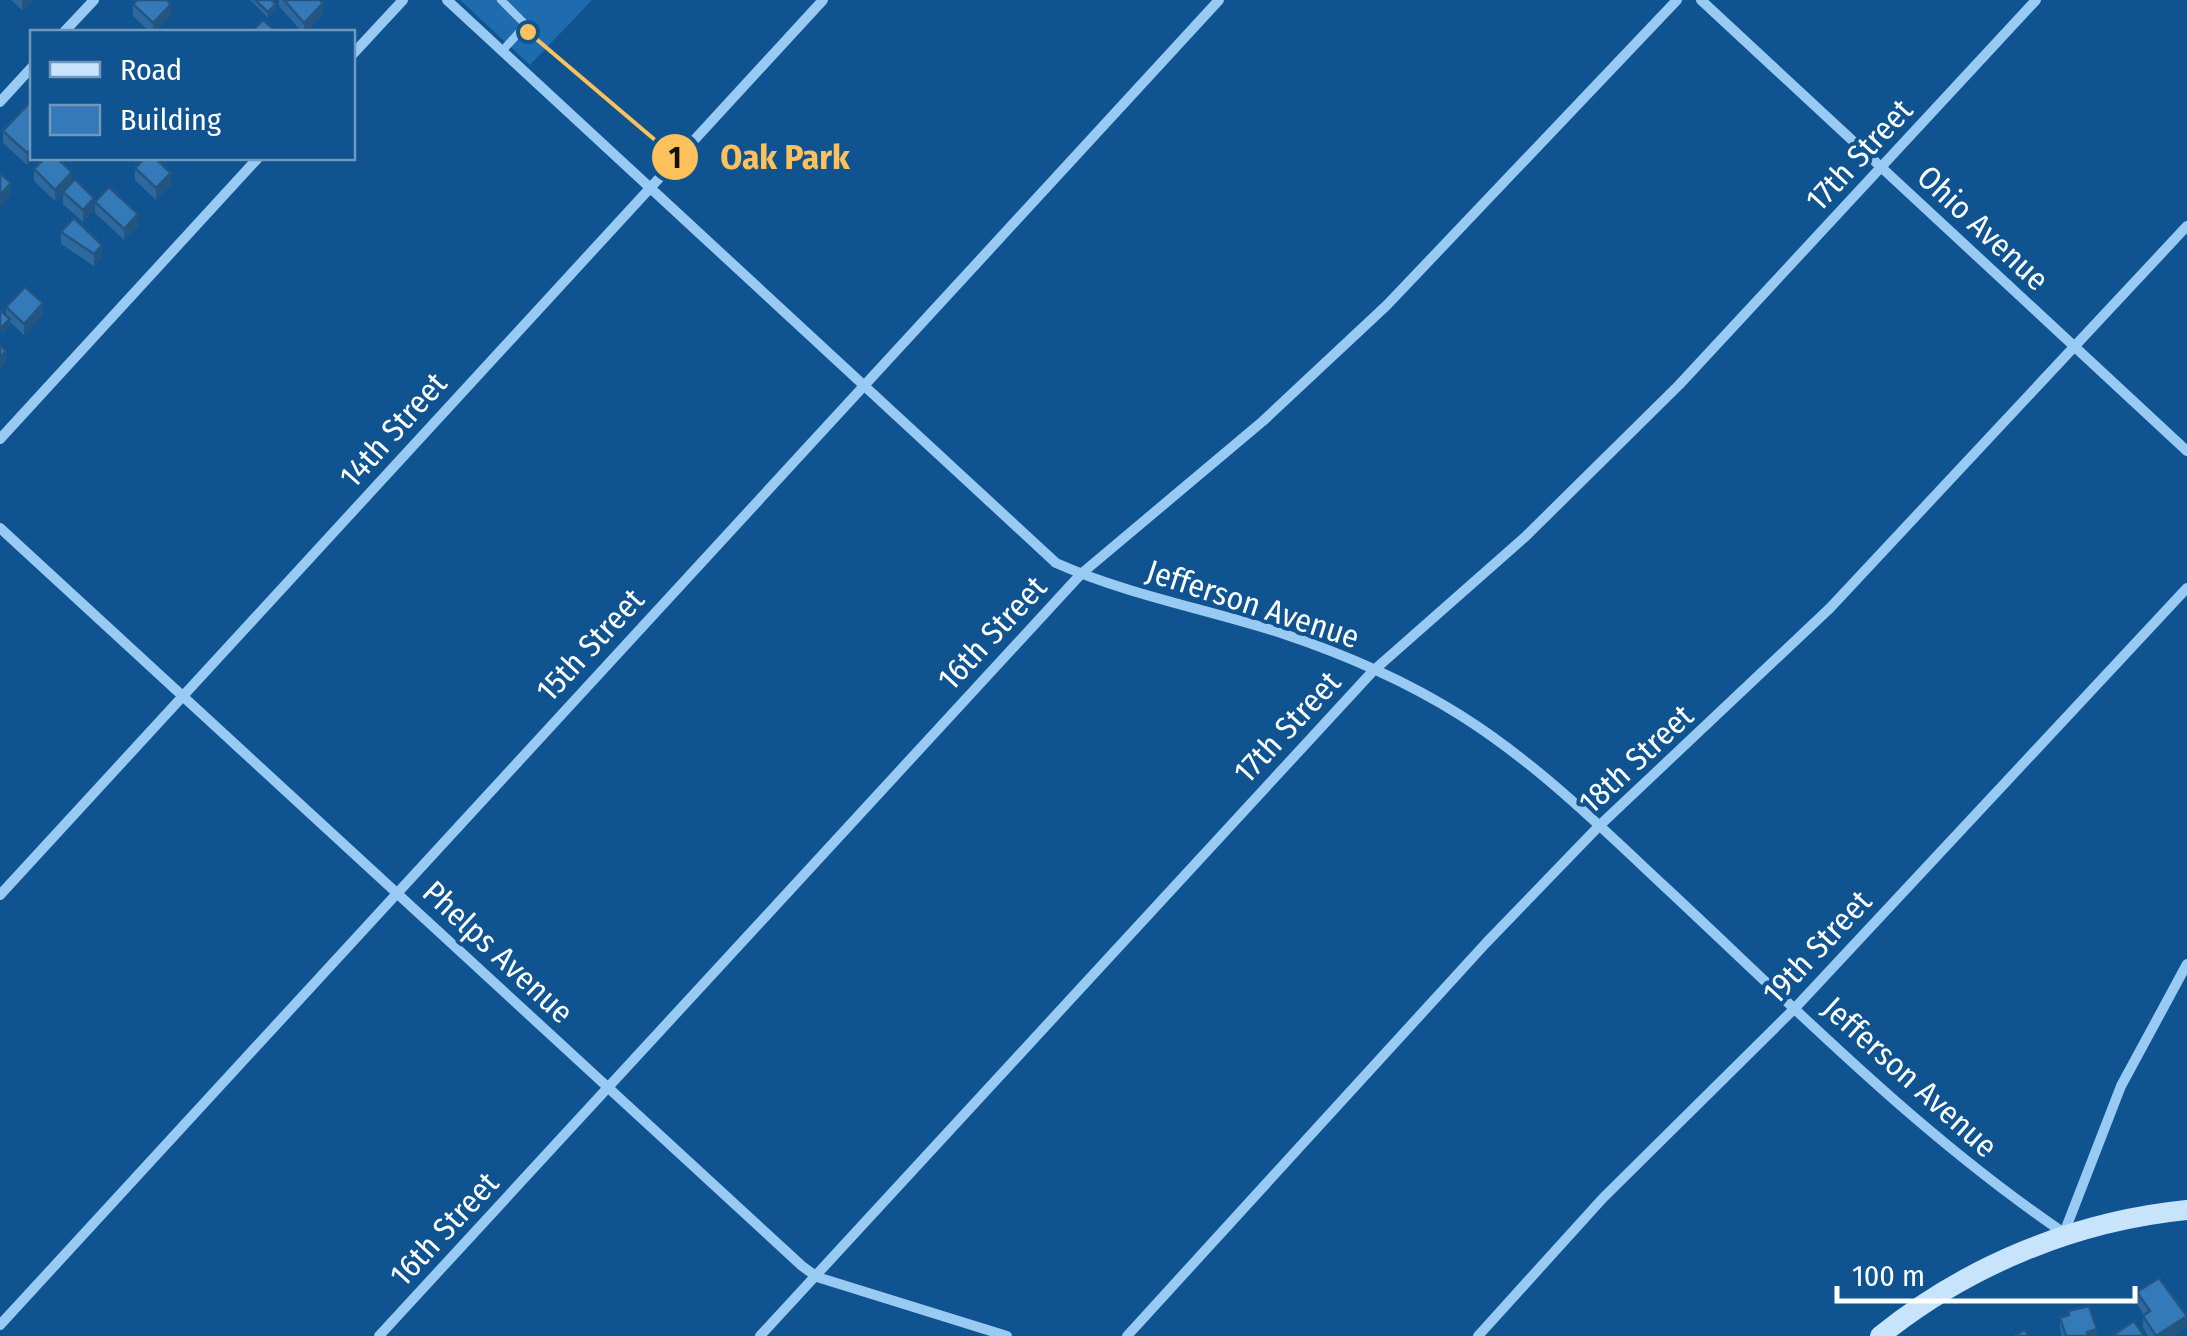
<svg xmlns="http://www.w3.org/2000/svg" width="2187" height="1336" font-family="'Fira Sans Condensed',sans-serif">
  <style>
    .green { fill: #1e6bae }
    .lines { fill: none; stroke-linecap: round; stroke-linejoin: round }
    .lane { stroke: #99caf3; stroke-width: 8 }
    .street { stroke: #99caf3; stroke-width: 10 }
    .secondary { stroke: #c8e4fd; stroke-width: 20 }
    .wall { fill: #2d699e }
    .shaded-wall { fill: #245581 }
    .building { fill: #347ab8; stroke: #245581; stroke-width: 2.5 }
    .labels { text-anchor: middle; stroke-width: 8; stroke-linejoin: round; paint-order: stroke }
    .street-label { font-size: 32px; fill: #fff; stroke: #0f5390 }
    .leader { fill: none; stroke: #ffc15b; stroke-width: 4 }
    .callout-dot { fill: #ffc15b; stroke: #0f5390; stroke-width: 4 }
    .mark-label { font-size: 30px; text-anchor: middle; font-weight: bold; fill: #111 }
    .callout-label { font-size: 35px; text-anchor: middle; font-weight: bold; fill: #ffc15b; stroke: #0f5390; stroke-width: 8; stroke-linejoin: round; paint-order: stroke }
  </style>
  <rect width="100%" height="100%" fill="#0f5390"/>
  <path class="green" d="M460 0H592L530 65Z"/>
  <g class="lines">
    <path class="lane" d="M501 0 526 25 502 51"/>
    <g class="street">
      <path d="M447 0 1056 563C1128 595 1206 609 1281 633 1341 653 1406 681 1460 715 1535 762 1599 825 1663 885 1793 1006 1917 1133 2064 1233L2121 1086 2187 964"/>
      <path d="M1701 0 2187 451"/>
      <path d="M64 32 94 0"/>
      <path d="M352 55 403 0"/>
      <path d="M0 102 32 67"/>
      <path d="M0 439 258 158"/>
      <path d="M0 528 802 1266 817 1277 1007 1336"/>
      <path d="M0 895 823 0"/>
      <path d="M0 1325 1219 0"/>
      <path d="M379 1336 1081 574 1263 421 1387 305 1677 0"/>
      <path d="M760 1336 1373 671 1525 537 1679 385 2036 0"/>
      <path d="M1127 1336 1486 943 1599 826 1830 608 2187 226"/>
      <path d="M1478 1336 1603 1198 1795 1008 2187 588"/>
    </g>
    <path class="secondary" d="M1880 1336C1968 1265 2076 1221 2187 1210"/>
  </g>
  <g class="wall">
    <path d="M11 0H34L22 10Z"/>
    <path d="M250 0H271L276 10 268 18Z"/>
    <path d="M279 0H320L323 15 306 32H302L279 6Z"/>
    <path d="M133 4 171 15 155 32H150L133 16Z"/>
    <path d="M3 131 34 158 27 165 3 143Z"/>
    <path d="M135 168 171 185 156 200 135 180Z"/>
    <path d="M34 169 72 182 94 210 83 222 63 204V193L55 201 34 181Z"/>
    <path d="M95 202 138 226 124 240 95 213Z"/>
    <path d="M61 232 102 256 94 266 61 244Z"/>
    <path d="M6 307 43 315 24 335 10 322V325L1 334 0 310 6 316Z"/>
    <path d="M2137 1292 2174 1336H2148L2143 1327V1316L2144 1315 2137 1304Z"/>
    <path d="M2068 1311 2097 1336H2062L2060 1330V1318L2068 1315Z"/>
  </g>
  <g class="shaded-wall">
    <path d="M22 0H34L22 10Z"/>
    <path d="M323 3V15L306 32H304V23Z"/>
    <path d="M171 4V15L155 32H153V23Z"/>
    <path d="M276 4V10L268 18V12Z"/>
    <path d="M32 147 34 158 27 165V153Z"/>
    <path d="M72 172V183L55 201V190Z"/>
    <path d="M171 173V185L156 200V188Z"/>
    <path d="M11 183V195L0 207V195Z"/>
    <path d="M94 198V210L83 222V210Z"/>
    <path d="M138 214V226L124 240V229Z"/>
    <path d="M102 245V256L94 266V254Z"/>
    <path d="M43 303V315L24 335V324Z"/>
    <path d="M10 319V325L1 334V328Z"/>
    <path d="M6 351V363L0 369V358Z"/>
    <path d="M2187 1316V1327L2174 1336H2156Z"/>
    <path d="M2097 1329V1336H2087V1332Z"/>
  </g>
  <g class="building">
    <path d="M137 0H167L171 4 153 23 133 4Z"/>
    <path d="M255 0H271L276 4 268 12Z"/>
    <path d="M284 0H320L323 3 304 23Z"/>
    <path d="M263 20 277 32H251Z"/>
    <path d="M32 100V147L27 153 3 131Z"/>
    <path d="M45 158H57L72 172 55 190 34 169Z"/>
    <path d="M145 158H155L171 173 156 188 135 168Z"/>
    <path d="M0 173 11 183 0 195Z"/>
    <path d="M75 179 94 198 83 210 63 192Z"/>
    <path d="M109 187 138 214 124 229 95 202Z"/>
    <path d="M74 218 102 245 94 254 61 232Z"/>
    <path d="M25 287 43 303 24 324 6 307Z"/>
    <path d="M0 310 10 319 1 328 0 327Z"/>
    <path d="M0 345 6 351 0 358Z"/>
    <path d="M2159 1278 2187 1316 2156 1336 2143 1316 2150 1311 2137 1292Z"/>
    <path d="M2089 1306 2097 1329 2087 1332 2088 1336H2066L2060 1318 2069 1315 2068 1311Z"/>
    <path d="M2134 1321 2144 1336H2112Z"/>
    <path d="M2025 1330 2028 1336H2013Z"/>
  </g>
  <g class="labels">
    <g class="street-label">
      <text transform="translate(1859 155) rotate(-47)" y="11">17th Street</text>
      <text transform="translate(1983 228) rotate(43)" y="11">Ohio Avenue</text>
      <text transform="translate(393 430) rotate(-48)" y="11">14th Street</text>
      <text transform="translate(1253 604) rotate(18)" y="11">Jefferson Avenue</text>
      <text transform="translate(992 633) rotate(-47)" y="11">16th Street</text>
      <text transform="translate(590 645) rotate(-47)" y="11">15th Street</text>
      <text transform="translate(1287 727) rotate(-47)" y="11">17th Street</text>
      <text transform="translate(1636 759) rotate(-43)" y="11">18th Street</text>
      <text transform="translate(1817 947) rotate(-47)" y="11">19th Street</text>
      <text transform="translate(498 952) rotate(43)" y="11">Phelps Avenue</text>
      <text transform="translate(1910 1077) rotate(42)" y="11">Jefferson Avenue</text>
      <text transform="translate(444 1229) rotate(-47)" y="11">16th Street</text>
    </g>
  </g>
  <path class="leader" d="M528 32L675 157"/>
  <g class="callout-dot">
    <circle cx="528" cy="32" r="10"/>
    <circle cx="675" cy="157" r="25"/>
  </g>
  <g class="mark-label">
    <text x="675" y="168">1</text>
  </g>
  <g class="callout-label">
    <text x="785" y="169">Oak Park</text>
  </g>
  <rect x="30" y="30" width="325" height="130" fill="#0f5390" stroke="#6f98bc" stroke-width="2.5"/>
  <rect x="50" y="62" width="50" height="15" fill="#c8e4fd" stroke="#6f98bc" stroke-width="2.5"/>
  <text x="120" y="80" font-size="30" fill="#ffffff">Road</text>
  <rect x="50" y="105" width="50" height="30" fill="#347ab8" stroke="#6f98bc" stroke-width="2.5"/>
  <text x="120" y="130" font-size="30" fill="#ffffff">Building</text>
  <path d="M1837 1286v15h298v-15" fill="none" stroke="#ffffff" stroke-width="5"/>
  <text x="1852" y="1286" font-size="30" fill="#ffffff" stroke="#0f5390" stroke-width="8" paint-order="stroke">100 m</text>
</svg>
